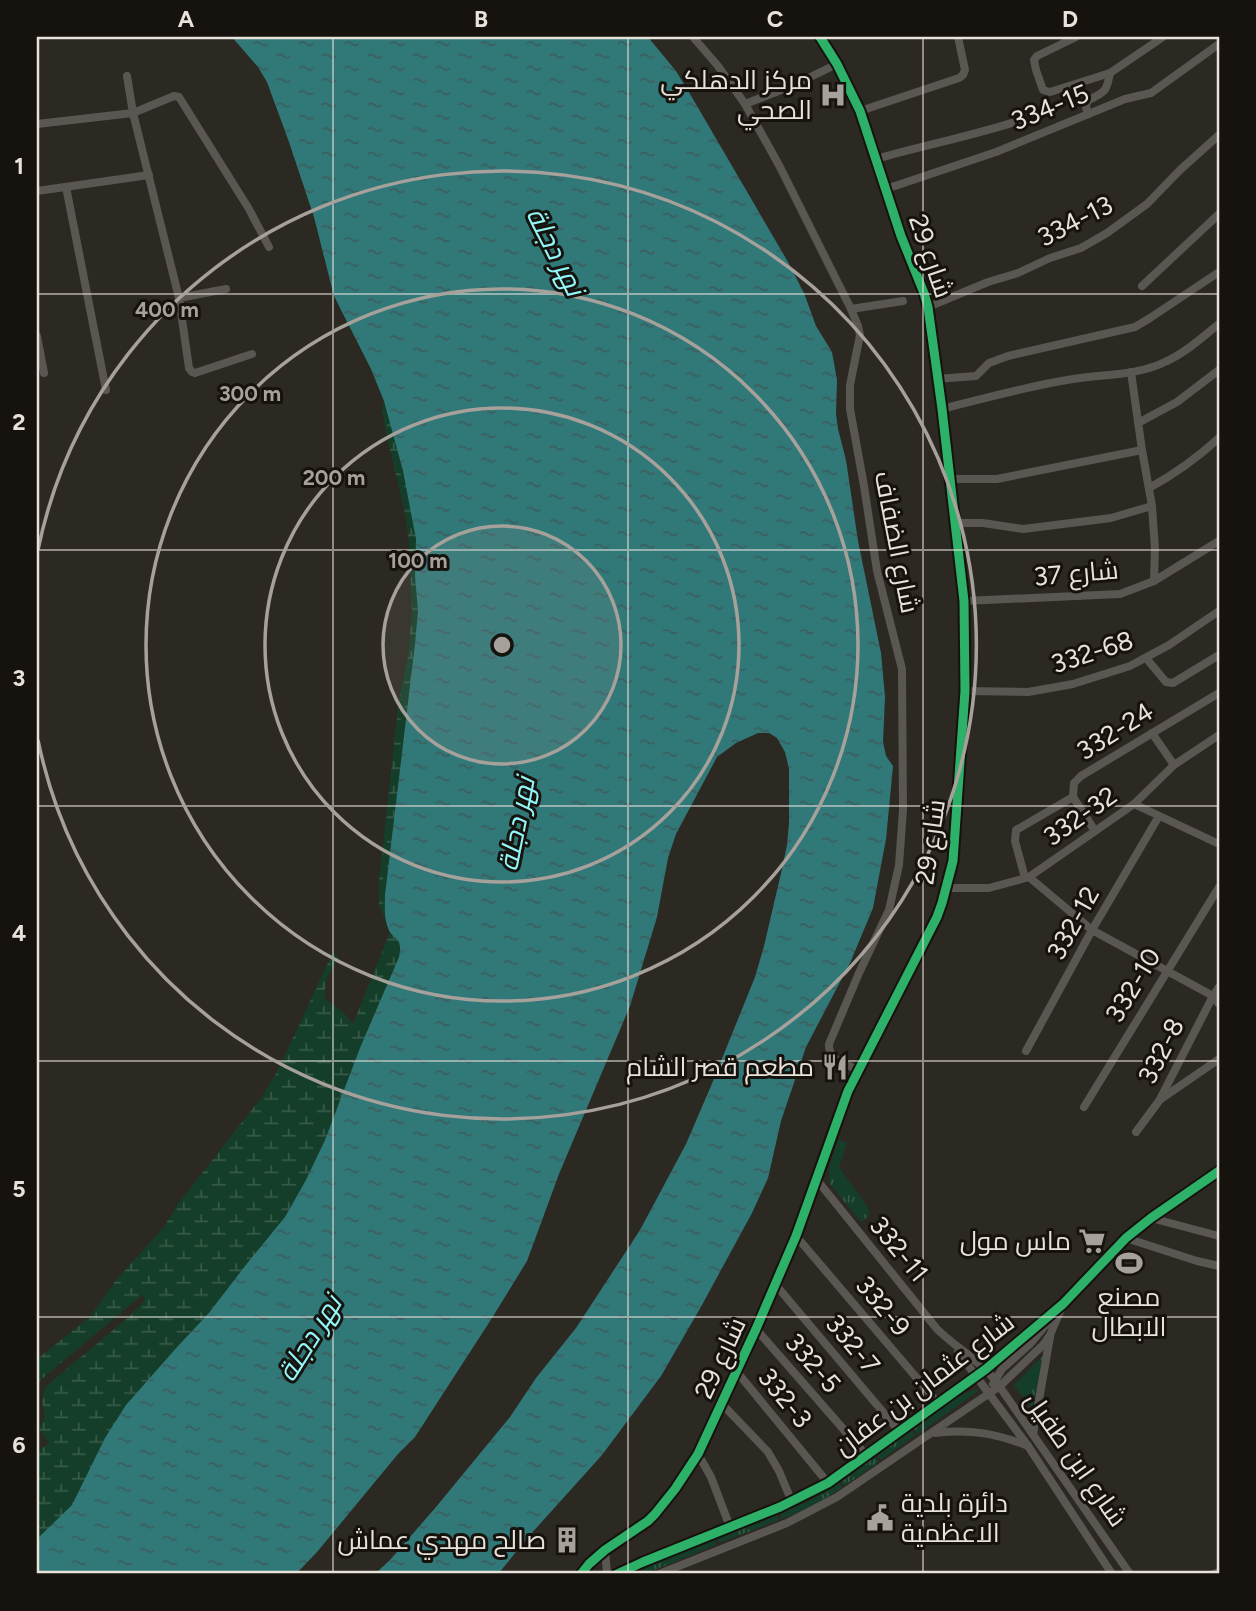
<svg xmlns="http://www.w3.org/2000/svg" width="1256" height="1611" font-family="Figtree,Cairo,sans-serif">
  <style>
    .grass { fill: url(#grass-tufts) }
    .wetland { fill: url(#wetland-marsh) }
    .water { fill: url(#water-ripples) }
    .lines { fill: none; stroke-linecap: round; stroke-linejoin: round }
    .minor { stroke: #5a5651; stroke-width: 8 }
    .cycleway-casing { stroke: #16120d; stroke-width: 13 }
    .cycleway { stroke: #2db169; stroke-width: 9 }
    .grid { fill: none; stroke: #e8e2db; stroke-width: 2; stroke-opacity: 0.55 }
    .ring { fill: none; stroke: #a6a19a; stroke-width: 3.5 }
    .labels { text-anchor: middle; stroke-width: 6; stroke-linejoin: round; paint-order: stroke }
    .poi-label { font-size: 26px; fill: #e8e2db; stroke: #16120d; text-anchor: end }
    .street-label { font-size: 26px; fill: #e8e2db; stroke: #16120d }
    .water-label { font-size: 28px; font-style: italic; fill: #93f6f8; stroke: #16120d }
    .centre { fill: #a6a19a; stroke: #16120d; stroke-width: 3.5 }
    .ring-label { font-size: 21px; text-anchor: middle; font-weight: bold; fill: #a6a19a; stroke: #16120d; stroke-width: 6; stroke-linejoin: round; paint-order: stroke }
    .neatline { fill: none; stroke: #e8e2db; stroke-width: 2.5 }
    .grid-label { font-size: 23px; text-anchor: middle; font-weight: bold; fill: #e8e2db }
  </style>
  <defs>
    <pattern id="grass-tufts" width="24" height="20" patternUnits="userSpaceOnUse" patternTransform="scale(1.75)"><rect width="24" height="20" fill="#143e29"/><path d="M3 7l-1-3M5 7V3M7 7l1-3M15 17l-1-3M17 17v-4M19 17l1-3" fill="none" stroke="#365a47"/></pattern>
    <pattern id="wetland-marsh" width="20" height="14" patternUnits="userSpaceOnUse" patternTransform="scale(1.75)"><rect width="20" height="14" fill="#143e29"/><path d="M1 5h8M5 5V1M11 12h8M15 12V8" fill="none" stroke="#365a47"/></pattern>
    <pattern id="water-ripples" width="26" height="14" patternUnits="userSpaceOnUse" patternTransform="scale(1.75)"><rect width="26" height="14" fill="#317879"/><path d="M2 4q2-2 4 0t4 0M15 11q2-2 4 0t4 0" fill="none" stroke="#3c5e5e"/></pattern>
  </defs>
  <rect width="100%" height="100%" fill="#2c2822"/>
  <g class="grass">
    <path d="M839 1139 847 1143 839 1167 868 1207 869 1216 861 1222 830 1184C826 1169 834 1153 839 1139Z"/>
    <path d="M1043 1356 1044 1358 1032 1409 1014 1385Z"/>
    <path d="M976 1389 978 1391 918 1434 914 1429 957 1397Z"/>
    <path d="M912 1430 916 1435 881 1460 877 1456Z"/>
    <path d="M875 1457 879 1462 844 1486 841 1482Z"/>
    <path d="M839 1483 842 1488C823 1500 804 1511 782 1519L780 1513 809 1501Z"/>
    <path d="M777 1515 779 1520 719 1543 717 1538Z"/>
    <path d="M714 1539 716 1545 645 1574H626Z"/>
  </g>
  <path class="wetland" d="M232 37 266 62 403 398 421 584 411 929 325 1163 97 1480 37 1552V1452L49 1443 39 1429 45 1417 42 1401 45 1387 130 1316 145 1300 142 1295 37 1383V1359L90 1317 116 1280 163 1228 180 1201 261 1098 277 1072 333 952 339 958 327 977 324 998 344 1013 353 1024 390 932 379 904V881L399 699 408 656 412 612 409 542 404 509 385 428 382 408 384 401 371 369 334 296 314 217 289 142 267 82 258 67Z"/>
  <path class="water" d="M232 37H648L676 71 690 94 788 262 804 293 816 326 832 352 837 380 836 414 838 429 846 460 858 541 881 653 885 697 883 742 886 756 893 766 886 839 873 908 850 963 806 1047 781 1121 768 1178 752 1213 702 1305 661 1376 602 1455 530 1535 498 1574H375L390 1560 436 1507 510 1417 536 1378 576 1328 640 1230 686 1144 711 1086 755 977 764 946 782 869 787 845 789 823V769L785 752 777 738 769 733H758L736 743 717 757 676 834 668 858 657 917 630 1006 559 1174 527 1261 492 1318 415 1437 398 1454 317 1552 296 1574H37V1539L72 1505 105 1438 126 1405 178 1346 209 1313 245 1266 285 1217 306 1180 325 1140 360 1048 399 957C404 935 391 941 387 925 384 916 385 904 385 895L415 644 418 611 415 576 416 539 403 471 384 401 371 369 334 296 314 217 289 142 267 82 258 67Z"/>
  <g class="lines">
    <g class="minor">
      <path d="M693 37 718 66 745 104 780 167 851 309 858 326 860 335 850 385V409L864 486 877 571 902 669 903 810 899 865 889 910 859 973 829 1044C828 1060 846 1064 858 1070"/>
      <path d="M1076 37 1037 56 1034 60 1036 70 1043 90 1050 92 1110 73 1163 37"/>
      <path d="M127 76 133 113 179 298 189 368 192 372 195 373 252 354"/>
      <path d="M745 104 794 85 837 64"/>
      <path d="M860 111 959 78 963 75 965 70 958 37"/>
      <path d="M1089 114 1086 108 1087 101C1105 91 1106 94 1110 73"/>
      <path d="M37 124 133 113 174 96 179 97 249 209 269 247"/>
      <path d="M876 159C924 145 973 136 1021 120"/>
      <path d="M66 187 106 390"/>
      <path d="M886 189 996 152 1125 99 1151 93 1219 44"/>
      <path d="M37 191 149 175"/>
      <path d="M1142 286 1219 214"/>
      <path d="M179 298 226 289"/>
      <path d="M928 307 988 282 1018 273 1050 258 1081 248 1107 233 1147 204 1180 170 1219 135"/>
      <path d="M851 309 903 301"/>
      <path d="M37 336 44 373"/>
      <path d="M1131 372 1142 450 1152 506 1155 549 1154 581"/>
      <path d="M937 379 976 376 989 363 1008 356 1135 327 1150 318 1219 272"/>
      <path d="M942 409C985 398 1028 386 1073 379 1104 374 1138 376 1167 361 1187 352 1202 337 1219 324"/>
      <path d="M1138 423 1177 402 1219 370"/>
      <path d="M950 479H997L1142 450"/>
      <path d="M1149 488C1175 474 1197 458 1219 438"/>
      <path d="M955 523H983L1023 529 1111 518 1152 506"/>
      <path d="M964 601 1120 594 1154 581 1219 541"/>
      <path d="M1146 658 1166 682 1173 683 1219 655"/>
      <path d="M965 691 1028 692 1073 684 1130 666 1169 645 1219 611"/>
      <path d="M1152 733 1174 765"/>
      <path d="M1073 797 1095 831"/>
      <path d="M1134 804 1219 844"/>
      <path d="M1029 877 1092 930 1213 996 1219 1004"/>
      <path d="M1025 878 1015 841 1016 830 1073 797 1074 783 1081 776 1219 693"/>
      <path d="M946 888H989L1029 877 1134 804 1174 765 1219 735"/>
      <path d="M1026 1051 1092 930 1159 816"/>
      <path d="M1161 1099 1219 1059"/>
      <path d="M1084 1107 1219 887"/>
      <path d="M1136 1132 1159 1101 1213 996 1219 987"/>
      <path d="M817 1180 937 1329C955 1347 979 1360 995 1380L1130 1574"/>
      <path d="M1151 1218 1219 1236"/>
      <path d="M796 1236 938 1403"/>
      <path d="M1126 1238 1197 1261 1219 1266"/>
      <path d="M775 1284 899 1431"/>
      <path d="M756 1329 866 1455"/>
      <path d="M958 1352 1028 1446 1112 1574"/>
      <path d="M737 1372 828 1483"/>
      <path d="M993 1384 1002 1369 1030 1344 1049 1321"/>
      <path d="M722 1404 768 1452 779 1471 792 1502"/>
      <path d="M935 1433C970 1429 995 1433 1028 1446"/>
      <path d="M1033 1434 1050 1337"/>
      <path d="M698 1454 711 1477 730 1527"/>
      <path d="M605 1550 607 1574"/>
      <path d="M581 1574 589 1564 605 1550 648 1521 655 1514 675 1489 698 1454 756 1329 796 1236 848 1091 937 917 942 903 953 861 965 691 964 601 942 409 928 307 924 293 901 236 860 111 837 64 820 37"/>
      <path d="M617 1574 643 1562 780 1507 828 1483 986 1369 1063 1304 1126 1238 1151 1218 1219 1171"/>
      <path d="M659 1574 787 1523 837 1497 1000 1386 1043 1345 1050 1335 1062 1307"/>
      <path d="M1213 1574 1219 1572"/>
    </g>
    <g class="cycleway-casing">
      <g id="cycleway">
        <path d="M581 1574 589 1564 605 1550 648 1521 655 1514 675 1489 698 1454 756 1329 796 1236 848 1091 937 917 942 903 953 861 965 691 964 601 942 409 928 307 924 293 901 236 860 111 837 64 820 37"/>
        <path d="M617 1574 643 1562 780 1507 828 1483 986 1369 1063 1304 1126 1238 1151 1218 1219 1171"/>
      </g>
    </g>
    <use href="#cycleway" class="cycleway"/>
  </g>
  <path class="grid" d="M333 37V1574M628 37V1574M923 37V1574M37 294H1219M37 550H1219M37 806H1219M37 1061H1219M37 1317H1219"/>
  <circle cx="502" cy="645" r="119" fill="#a6a19a" fill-opacity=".12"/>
  <g class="ring">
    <circle cx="502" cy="645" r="119"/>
    <circle cx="502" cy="645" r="237"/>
    <circle cx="502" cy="645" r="356"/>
    <path d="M38 550A474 474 0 1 1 38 740"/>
  </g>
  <defs>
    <g id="hospital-bare" transform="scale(2.1)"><path d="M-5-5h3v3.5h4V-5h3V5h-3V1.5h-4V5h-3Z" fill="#a6a19a" stroke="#16120d" stroke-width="2.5" paint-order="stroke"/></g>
    <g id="restaurant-bare" transform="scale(2.1)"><path d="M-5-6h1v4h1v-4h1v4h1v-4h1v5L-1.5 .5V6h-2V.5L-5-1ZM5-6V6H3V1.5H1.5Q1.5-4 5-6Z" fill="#a6a19a" stroke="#16120d" stroke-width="2.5" paint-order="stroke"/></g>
    <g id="supermarket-bare" transform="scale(2.1)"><path d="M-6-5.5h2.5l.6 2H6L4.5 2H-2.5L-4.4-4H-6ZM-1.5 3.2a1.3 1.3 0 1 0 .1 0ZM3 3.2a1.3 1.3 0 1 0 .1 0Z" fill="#a6a19a" stroke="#16120d" stroke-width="2.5" paint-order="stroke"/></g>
    <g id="stadium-bare" transform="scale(2.1)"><path d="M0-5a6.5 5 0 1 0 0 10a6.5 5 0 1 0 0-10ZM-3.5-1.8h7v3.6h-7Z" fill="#a6a19a" stroke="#16120d" stroke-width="2.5" paint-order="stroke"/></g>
    <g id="civic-bare" transform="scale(2.1)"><path d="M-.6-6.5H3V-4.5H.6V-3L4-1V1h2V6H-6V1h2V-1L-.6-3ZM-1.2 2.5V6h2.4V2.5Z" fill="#a6a19a" stroke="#16120d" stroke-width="2.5" paint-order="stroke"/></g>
    <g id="building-bare" transform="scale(2.1)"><path d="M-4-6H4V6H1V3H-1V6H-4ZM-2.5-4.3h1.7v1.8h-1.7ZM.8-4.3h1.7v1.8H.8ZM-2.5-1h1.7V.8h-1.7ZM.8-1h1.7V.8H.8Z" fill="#a6a19a" stroke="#16120d" stroke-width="2.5" paint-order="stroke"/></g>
  </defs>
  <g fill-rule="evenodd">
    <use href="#hospital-bare" x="833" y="95"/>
    <use href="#restaurant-bare" x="835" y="1067"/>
    <use href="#supermarket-bare" x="1092" y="1241"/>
    <use href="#stadium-bare" x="1129" y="1263"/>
    <use href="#civic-bare" x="880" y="1518"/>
    <use href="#building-bare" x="567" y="1540"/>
  </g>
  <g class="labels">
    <g class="poi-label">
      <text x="812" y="89">مركز الدهلكي<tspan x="812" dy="30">الصحي</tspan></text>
      <text x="814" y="1076">مطعم قصر الشام</text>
      <text x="1071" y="1250">ماس مول</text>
      <text x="1129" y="1306" text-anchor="middle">مصنع<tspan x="1129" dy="30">الابطال</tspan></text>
      <text x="901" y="1512" text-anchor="start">دائرة بلدية<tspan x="901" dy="30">الاعظمية</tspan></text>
      <text x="546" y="1549">صالح مهدي عماش</text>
    </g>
    <g class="street-label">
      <text transform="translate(1050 107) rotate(-22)" y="9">334-15</text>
      <text transform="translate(1075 221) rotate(-27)" y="9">334-13</text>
      <text transform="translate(931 256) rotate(71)" y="9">شارع 29</text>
      <text transform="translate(897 542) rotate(79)" y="9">شارع الضفاف</text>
      <text transform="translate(1076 573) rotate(-5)" y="9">شارع 37</text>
      <text transform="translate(1092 652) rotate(-18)" y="9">332-68</text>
      <text transform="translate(1115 731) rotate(-32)" y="9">332-24</text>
      <text transform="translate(1080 816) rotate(-35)" y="9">332-32</text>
      <text transform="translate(930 842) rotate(-82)" y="9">شارع 29</text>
      <text transform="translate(1073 923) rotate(-61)" y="9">332-12</text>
      <text transform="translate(1133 985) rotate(-59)" y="9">332-10</text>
      <text transform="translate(1161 1051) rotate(-63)" y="9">332-8</text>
      <text transform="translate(899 1249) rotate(51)" y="9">332-11</text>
      <text transform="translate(883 1306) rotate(50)" y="9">332-9</text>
      <text transform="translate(853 1344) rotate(50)" y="9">332-7</text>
      <text transform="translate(720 1358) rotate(-65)" y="9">شارع 29</text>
      <text transform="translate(813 1363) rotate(49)" y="9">332-5</text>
      <text transform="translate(924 1384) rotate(-37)" y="9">شارع عثمان بن عفان</text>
      <text transform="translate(785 1398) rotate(51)" y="9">332-3</text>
      <text transform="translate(1076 1459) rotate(55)" y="9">شارع ابن طفيل</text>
    </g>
    <g class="water-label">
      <text transform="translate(556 251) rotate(63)" y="10">نهر دجلة</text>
      <text transform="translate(516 824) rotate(-79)" y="10">نهر دجلة</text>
      <text transform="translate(309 1338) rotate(-58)" y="10">نهر دجلة</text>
    </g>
  </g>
  <circle cx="502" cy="645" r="10" class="centre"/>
  <g class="ring-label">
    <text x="167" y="317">400 m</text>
    <text x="250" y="401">300 m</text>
    <text x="334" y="485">200 m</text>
    <text x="418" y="568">100 m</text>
  </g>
  <rect width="1256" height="1611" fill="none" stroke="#16120d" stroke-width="77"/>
  <rect x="38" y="38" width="1180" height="1534" class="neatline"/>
  <g class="grid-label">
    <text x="186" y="27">A</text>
    <text x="481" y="27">B</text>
    <text x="775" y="27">C</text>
    <text x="1070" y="27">D</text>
    <text x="19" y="174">1</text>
    <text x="19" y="430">2</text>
    <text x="19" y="686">3</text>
    <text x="19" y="941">4</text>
    <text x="19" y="1197">5</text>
    <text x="19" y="1453">6</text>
  </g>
</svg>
